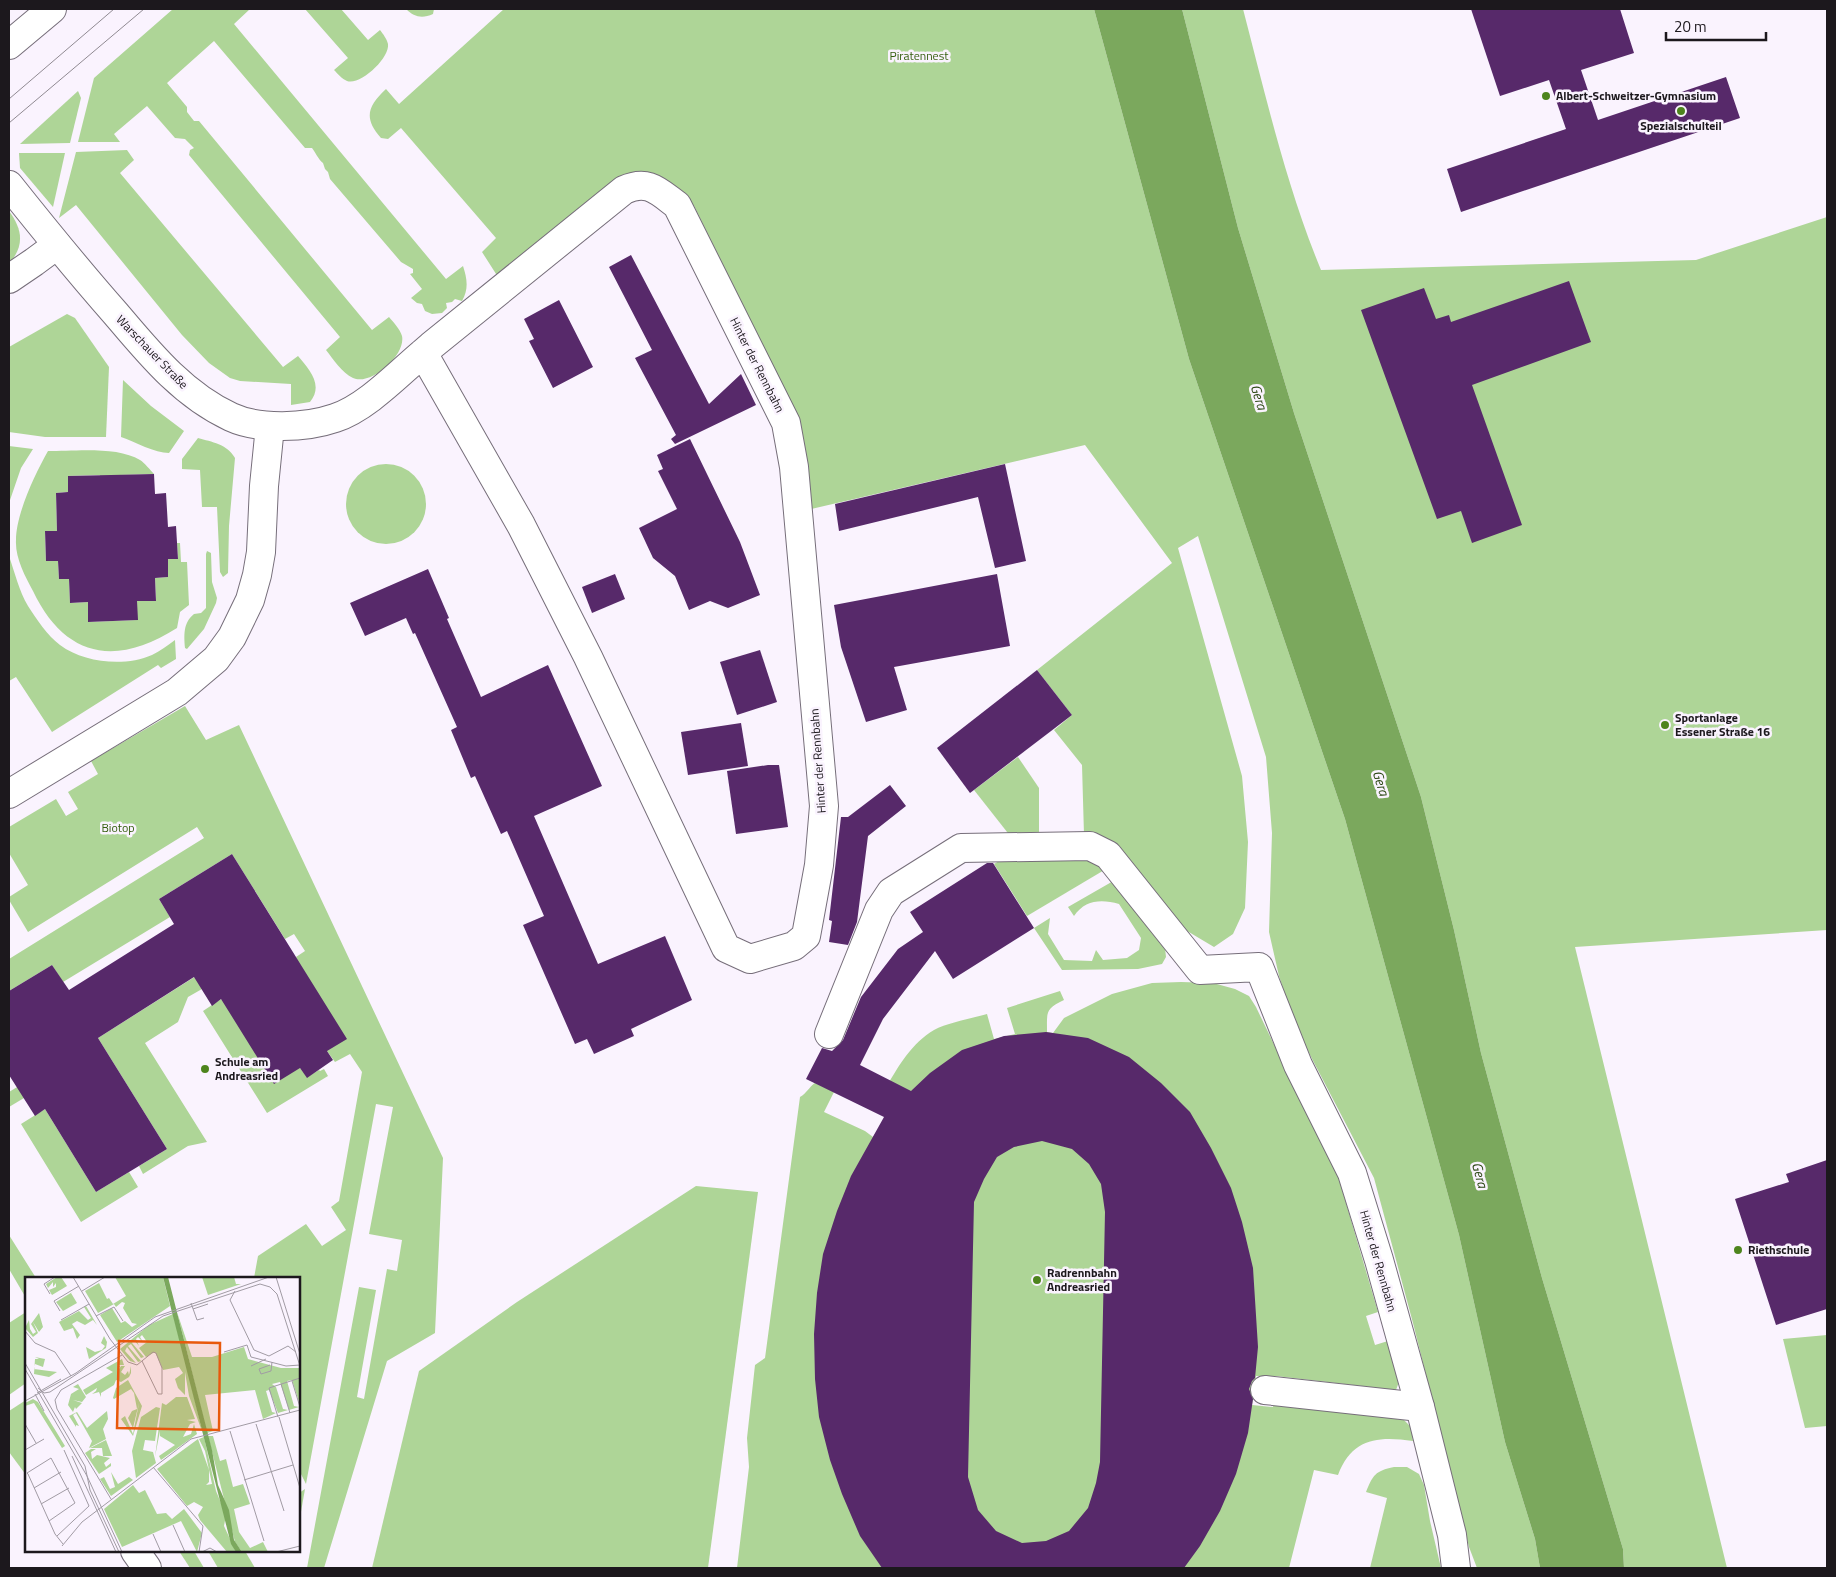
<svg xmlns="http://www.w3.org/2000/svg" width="1836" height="1577" font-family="'Titillium Web',sans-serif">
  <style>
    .green { fill: #aed597 }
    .water { fill: #7ba85d }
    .building { fill: #57296a; fill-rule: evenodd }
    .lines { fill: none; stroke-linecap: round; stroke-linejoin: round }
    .minor-casing { stroke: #766e7a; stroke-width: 30 }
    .minor { stroke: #fff; stroke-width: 28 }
    .tram { stroke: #908a92; stroke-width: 1 }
    .poi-dot { fill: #4d841d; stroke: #faf3fe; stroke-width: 2 }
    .labels { text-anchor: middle; stroke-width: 5; stroke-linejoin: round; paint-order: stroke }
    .park-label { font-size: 12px; fill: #345e0e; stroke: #faf3fe }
    .poi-label { font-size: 12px; font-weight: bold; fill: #1c181d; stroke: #faf3fe; text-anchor: start }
    .street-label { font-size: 12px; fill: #1c181d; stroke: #faf3fe }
    .water-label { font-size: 14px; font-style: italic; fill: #284510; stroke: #faf3fe }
    .inset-road { fill: none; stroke: #a19ba4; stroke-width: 1 }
    .view { fill: #e8590c; fill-opacity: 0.15; stroke: #e8590c; stroke-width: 2.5 }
    .inset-edge { fill: none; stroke: #1c181d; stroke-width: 2.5 }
  </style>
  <rect width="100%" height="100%" fill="#faf3fe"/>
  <g class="green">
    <path d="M173 9H250L234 24 446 279 463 266C467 278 469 289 462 301L455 299 452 302 446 303 447 308 442 313 432 314 425 311 422 304 417 303 411 298 422 289 410 274 413 273V269L401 262 330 179 328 172 325 169 323 163C318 159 316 153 312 148H305L214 41 167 83 187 107V112L194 121H199L372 330 389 317C393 322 400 329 402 336 406 355 371 386 353 378 342 373 333 359 326 350L340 337 189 155 190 150 194 148 185 139 175 138 147 106 114 134 120 142H78L94 78Z"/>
    <path d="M305 9H341L368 40 380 30C383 34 387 39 388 44 390 58 360 86 347 81 342 79 338 74 334 70L348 58Z"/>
    <path d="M406 9H434L433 14C422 19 414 17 406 9Z"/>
    <path d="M504 9H1094L1189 359 1345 819 1459 1235 1505 1442 1535 1539 1540 1568H1477L1469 1547 1413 1323 1374 1178 1296 1028 1279 976 1269 932 1272 833 1266 757 1198 536 1178 548 1242 776 1248 842 1245 908 1233 934 1214 947 1177 925 1084 835 1082 765 1054 730 1072 715 1037 670 1172 563 1085 445 807 510 786 392 694 206 677 188 655 178 498 277 482 252 496 238 401 128 388 139 381 138C363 118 368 106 386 89L399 104Z"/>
    <path d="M1182 9H1243C1266 97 1286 185 1321 270L1696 260 1827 217V930L1575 947 1727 1568H1624L1623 1549 1542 1278 1481 1053 1454 930 1421 797 1294 413 1238 228Z"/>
    <path d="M78 91 81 98 70 143 20 144Z"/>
    <path d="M127 150 134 160 120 173 283 367 298 356C309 369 324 385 310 402L291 405V384L240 381 230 378 209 363 182 335 76 205 59 218 76 152Z"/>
    <path d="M19 153H65L53 207 20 168Z"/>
    <path d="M9 211C22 229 25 244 10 263Z"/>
    <path d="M67 314 75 318 109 367 106 437H45L9 432V347Z"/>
    <path d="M123 380 151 406 184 431 169 453C155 453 135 442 121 437Z"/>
    <path d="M198 438C212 442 227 444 235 458L229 526 228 573 223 577 220 572 217 507H202L200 470 182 469V459Z"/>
    <path d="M9 446 33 449 21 468 9 503Z"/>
    <path d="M48 451C74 451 118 446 140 460 145 463 150 470 154 474L120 475 100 482V475L68 476V492L56 493 57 531H45L46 561H58L59 579H69L70 603 88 602 89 622 137 620V601H156L155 578 168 577V559H178L177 543H180L181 562H187L189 605 180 612 177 628C116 667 65 658 33 591 25 576 15 558 16 540 16 514 35 474 48 451Z"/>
    <circle cx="386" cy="504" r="40"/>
    <path d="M207 551 211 553 212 582 217 598 216 603 204 629 187 649 185 648C184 635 183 623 194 614L201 613 206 608V554Z"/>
    <path d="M9 556C15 573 19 591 28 606 37 620 47 635 60 645 84 663 125 667 152 655 160 651 168 645 175 640L176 659 161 668 158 665 52 732 16 677 9 681Z"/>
    <path d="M185 706 206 740 239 725 443 1158 435 1333 387 1361 324 1568H307L359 1287 376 1290 357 1397 364 1399 387 1269 397 1271 402 1240 369 1234 393 1107 376 1104 306 1484 299 1470V1278H254L258 1256 306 1224 322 1246 346 1230 331 1207 339 1201 362 1072 350 1054 335 1062 327 1051 296 957 305 951 294 934 285 939 232 854 159 899 170 917 63 982 52 965 9 991V959L204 838 197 827 28 932 9 900V897L28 885 9 853V827L56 799 66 816 78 809 68 792 98 774 91 761Z"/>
    <path d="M1018 757 1039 788V836L1011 837 974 790Z"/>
    <path d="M1089 859 1106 869 1027 916 994 864 1001 860Z"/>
    <path d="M1115 880 1165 948 1166 957 1162 964 1138 969 1062 970 1034 928 1050 918 1048 934 1064 960 1092 961 1096 950 1103 960 1127 958 1139 950 1141 938 1119 904C1101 899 1085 900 1074 916L1068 907Z"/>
    <path d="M204 971 202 989 188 997 178 1022 145 1043 207 1142 188 1146 143 1174 139 1166 167 1149 98 1038Z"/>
    <path d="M1181 982 1213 983 1235 989 1249 996 1256 1007 1280 1057 1334 1162 1378 1312 1366 1316 1375 1345 1388 1341 1400 1379 1396 1390 1276 1376H1256L1252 1405 1273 1407 1274 1403 1404 1420 1411 1427 1413 1441C1378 1436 1352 1438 1338 1475L1314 1470 1289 1568H737L749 1467 747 1438 755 1365 765 1358 800 1097C807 1093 809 1087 815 1083L834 1092 824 1112 865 1131 873 1137 896 1104 887 1086C899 1065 912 1043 934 1030 947 1023 972 1018 987 1014L994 1039 1015 1034 1007 1008 1060 991 1064 1000C1045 1009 1047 1012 1047 1032L1053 1033 1064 1018 1112 994 1152 983Z"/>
    <path d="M221 999 300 1068 307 1077 319 1070 320 1071 324 1069 328 1076 267 1113 203 1011Z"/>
    <path d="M27 1081 34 1092 9 1107V1092Z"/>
    <path d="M45 1109 96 1192 129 1172 138 1187 81 1222 21 1124Z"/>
    <path d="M696 1186 758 1192 708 1568H372L419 1371 517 1302Z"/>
    <path d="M9 1235 36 1278H26V1298L9 1269Z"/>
    <path d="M26 1312V1383L9 1395V1323Z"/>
    <path d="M1827 1335V1426L1805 1428 1783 1339Z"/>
    <path d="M26 1400V1475L9 1452V1411Z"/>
    <path d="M1394 1467H1407L1419 1474 1424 1485 1430 1521 1441 1568H1370L1387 1498 1366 1492C1373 1475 1375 1471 1394 1467Z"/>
    <path d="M305 1489 299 1523V1493Z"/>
    <path d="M179 1551H194L204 1568H190Z"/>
    <path d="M208 1551H245L255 1568H218Z"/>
  </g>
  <path class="water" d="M1094 9H1182L1238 228 1294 413 1421 797 1454 930 1481 1053 1542 1278 1623 1549 1624 1568H1540L1535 1539 1505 1442 1459 1235 1345 819 1189 359Z"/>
  <g class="building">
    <path d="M1471 9H1620L1634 53 1581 70 1598 120 1726 77 1740 118 1461 212 1447 169 1566 129 1549 80 1500 96Z"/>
    <path d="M631 255 709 404 741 374 756 405 675 444 671 439 676 435 635 358 652 350 609 267Z"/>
    <path d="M1569 281 1591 342 1472 385 1522 525 1472 543 1461 511 1437 519 1361 310 1424 288 1436 319 1449 315 1451 322Z"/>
    <path d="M559 300 593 367 553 388 529 341 534 339 524 319Z"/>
    <path d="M690 439 740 542 760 595 728 608 710 601 689 610 675 576 653 558 639 528 677 509 658 471 663 469 657 455Z"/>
    <path d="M1005 464 1026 561 995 568 978 497 839 531 835 504Z"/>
    <path d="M154 474 155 494 166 493 168 527 176 526 178 559H168V577L155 578 156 601H137L138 620 88 622V602L70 603 69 579H59L58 561H46L45 531H57L56 493 68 492V476Z"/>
    <path d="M428 569 449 618 447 619 481 697 548 665 602 786 534 816 598 964 665 936 692 1000 631 1029 634 1036 594 1054 587 1039 575 1044 523 925 544 916 507 831 501 834 475 776 471 778 451 730 457 727 415 633 413 634 406 618 365 636 350 603Z"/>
    <path d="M615 574 625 599 592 613 582 587Z"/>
    <path d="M997 574 1010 646 894 667 907 710 866 722 841 647 834 605Z"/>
    <path d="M760 650 777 702 737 715 720 662Z"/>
    <path d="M1037 670 1072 715 970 793 937 748Z"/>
    <path d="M741 723 748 766 688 775 681 732Z"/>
    <path d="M768 765H779L788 827 736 834 727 771Z"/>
    <path d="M890 785 906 806 868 836 857 922 848 945 829 942 832 921 829 920 841 817H848Z"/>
    <path d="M232 854 347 1039 327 1051 333 1060 307 1078 300 1068 274 1084 221 999 212 1006 194 977 98 1038 167 1149 96 1192 45 1109 35 1116 9 1075V991L52 965 69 990 174 924 159 899Z"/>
    <path d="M987 863H993L1034 928 953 979 935 951 883 1019 860 1065 911 1091 930 1073 962 1050 1004 1036 1046 1032 1088 1038 1129 1057 1161 1083 1190 1112 1211 1148 1231 1188 1242 1222 1253 1268 1258 1347 1255 1378 1252 1381 1249 1389 1253 1399 1248 1433 1236 1474 1220 1511 1200 1546 1184 1568H882L860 1536 842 1494 830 1460 819 1417 815 1379 814 1334 817 1293 823 1254 837 1211 851 1176 884 1117 806 1079 822 1048 832 1051 843 1040 861 997 898 949 923 932 910 912ZM1042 1141 1072 1149 1089 1164 1101 1184 1105 1212 1100 1462 1096 1483 1088 1508 1069 1531 1046 1541 1022 1543 996 1531 978 1510 968 1477 974 1202 984 1179 997 1157 1014 1147Z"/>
    <path d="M1827 1160V1309L1776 1325 1735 1199 1789 1182 1786 1174Z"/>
  </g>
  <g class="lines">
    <g class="minor-casing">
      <g id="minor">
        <path d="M9 45 52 9"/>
        <path d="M9 185C44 229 79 272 116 314 149 353 183 395 231 417 259 430 306 428 335 418 366 408 398 374 423 353L431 346 624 190C648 179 658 191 677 205L786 423 794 467 824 806 819 865 806 936 794 946 750 959 726 948 588 657 521 525 423 353"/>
        <path d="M9 279 34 262 57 245"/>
        <path d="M9 794 177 692 216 659 232 637 250 600 257 575 261 552 264 486 270 426"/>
        <path d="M829 1034 879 910 891 892 961 848 1090 846 1108 855 1200 970 1259 967 1298 1065 1352 1173 1379 1260 1420 1407 1452 1535 1456 1568"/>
        <path d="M1265 1390 1420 1407"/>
        <path d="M135 1551 147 1568"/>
      </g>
    </g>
    <use href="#minor" class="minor"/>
    <g class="tram">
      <path d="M9 99 114 9"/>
      <path d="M9 123 144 9"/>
    </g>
  </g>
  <g class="poi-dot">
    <circle cx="1546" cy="96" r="5"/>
    <circle cx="1681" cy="111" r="5"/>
    <circle cx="1665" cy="725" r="5"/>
    <circle cx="205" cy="1069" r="5"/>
    <circle cx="1738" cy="1250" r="5"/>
    <circle cx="1037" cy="1280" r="5"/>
  </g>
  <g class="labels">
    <g class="park-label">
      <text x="919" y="60">Piratennest</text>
      <text x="118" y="832">Biotop</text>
    </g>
    <g class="poi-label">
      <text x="1556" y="100">Albert-Schweitzer-Gymnasium</text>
      <text x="1681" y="130" text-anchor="middle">Spezialschulteil</text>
      <text x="1675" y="722">Sportanlage<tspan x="1675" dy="14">Essener Straße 16</tspan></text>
      <text x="215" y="1066">Schule am<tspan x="215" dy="14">Andreasried</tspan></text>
      <text x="1748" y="1254">Riethschule</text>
      <text x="1047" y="1277">Radrennbahn<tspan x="1047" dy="14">Andreasried</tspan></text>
    </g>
    <g class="street-label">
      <text transform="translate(152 352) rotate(46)" y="4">Warschauer Straße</text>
      <text transform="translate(757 365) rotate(63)" y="4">Hinter der Rennbahn</text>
      <text transform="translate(818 761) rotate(-94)" y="4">Hinter der Rennbahn</text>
      <text transform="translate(1378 1261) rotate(74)" y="4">Hinter der Rennbahn</text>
    </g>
    <g class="water-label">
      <text transform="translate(1259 397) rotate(73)" y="5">Gera</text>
      <text transform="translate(1381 783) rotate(73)" y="5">Gera</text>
      <text transform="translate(1480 1175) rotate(75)" y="5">Gera</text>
    </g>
  </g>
  <g transform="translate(25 1277)">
    <rect width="275" height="275" fill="#faf3fe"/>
    <path d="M32 0H36L42 9 27 18 24 13 31 10V6L28 10V5L23 11 21 7ZM90 0H138L145 29 92 65 75 38 87 31 96 46 100 44 107 50 112 47 107 46 98 31 100 26 97 25 91 30 89 27 73 36 60 14 74 6 82 22 84 21 88 27 101 19ZM177 0H209L211 7H216L183 18ZM49 14 46 16 52 26 38 34 31 25ZM61 29 72 48 68 43 60 48 52 44 47 47 55 58 52 62 48 51 39 54 34 45 54 34 63 43 66 41 59 30ZM152 35 167 80H187L219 70 223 82 256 91H274L275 128 267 103 262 104 269 129 274 130 264 133 255 105 247 107 251 110 258 132 263 133 253 136 244 113 241 114 247 135 251 136 238 142 230 113 180 118 188 154 182 156ZM14 36 18 50 14 55 8 45 13 56 8 60 0 51 4 43 5 52 8 57 11 55 6 47ZM148 37 167 111 178 157 164 119 160 95V118L153 111 150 102 158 96 154 90 138 93 130 75 121 80 114 71 122 65 117 58 115 60 118 65 113 60 111 62 114 69 109 63 107 66 119 80 116 81 106 67 103 69 116 84 113 85 102 70 100 74 111 86 105 84 95 72 124 48ZM79 59 82 65 81 71 64 82 61 70 70 75 77 73 80 69 76 66ZM10 80 20 82 18 90 10 87 9 92 32 95 24 100 9 97 10 82H14ZM97 82 99 88H92L95 89 92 95 96 89H100L96 95 100 98 103 94 104 98 106 89V96L104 100 96 105 91 103 89 108 76 116V120L74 115 67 117 71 114 72 111 61 118 58 113 88 95 81 91ZM103 103 117 129 108 159 96 142 100 139 108 157 114 126 108 151 103 141 107 134 112 132 109 116 106 112 89 122 88 121 91 111ZM53 107 61 120 57 125 48 123 57 126 51 132 50 130 48 135 43 128 46 117 54 112 48 110ZM151 120H162L170 142 162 143 171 145 165 147 158 160 166 157 169 147 172 157 136 183 134 179 150 168 135 159V154L130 180 137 126 141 128ZM8 122 13 125 40 169 37 171 9 126 0 129V126ZM131 130 135 131 130 164 120 163 118 173 128 175 131 186 111 201 107 174 116 140ZM82 134 83 142 78 152 81 162 64 171 67 164 54 141 51 136 48 138 54 149 51 148V150L44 139 52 135 62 151ZM183 159H188L195 184 201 182 208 210 218 207 223 221 225 227 209 232 214 255 225 271 238 265 243 275H217L210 265ZM179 160 191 214 201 238 199 249 211 275H202L175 243 173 238 178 230 169 225 162 229 132 192 173 162 184 193V205L181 208 187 207 180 174 174 162ZM81 163 87 179H78L77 171H65ZM66 172H71L66 175 67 182 72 178 85 181 79 186 81 190 86 186V189L74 197 60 176ZM86 195 93 207 104 200 108 203 86 219 75 202 79 200 85 212 90 210ZM108 208 114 216 120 213 132 237 141 236 147 242 159 232 177 256 172 275 156 244 97 270 79 232Z" fill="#aed597"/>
    <path d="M138 0H143L187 173 193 208 204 233 209 263 217 275H211L206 267Z" fill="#7ba85d"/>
    <path class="inset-road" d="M48 0 85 62 103 85 112 88 128 75 131 76 137 91V117H133L117 84M251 0 275 77M57 14 80 0M210 14 205 23 229 73 244 79 263 69 271 75M25 17 19 7 30 0M166 26 172 43 179 41M168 32 183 27M35 34 29 24 54 9M71 39 89 30 98 44M36 43 64 27M0 54 10 66 30 75 46 99M199 75 222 68 226 80 261 89 275 88M0 86 60 189 65 213 94 275M245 88 234 92 236 97 246 94 247 85M226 89 241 82M0 92 62 199 97 275M267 104 275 130M256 107 265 136M13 111 19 116 25 115 138 39 235 7 245 10 252 17 275 89M12 116 36 102M10 117 19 134M0 124 51 96 130 40 244 0M253 140 244 111 275 101M254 140 275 211M0 147 11 166M231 147 259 234M205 154 239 264M0 173 19 162M47 179 91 275M128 190 178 249 174 275M219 203 268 188M9 211 36 195M86 222 32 132 30 123 36 113 97 78M16 227 44 211M24 244 50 226 26 181 2 196 3 197 30 257 38 267M148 248 160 275M128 257 136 275M32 259 64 229 39 173M37 269 57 245 166 162 275 133M177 275 185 271 192 275M251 275 275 269"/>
    <path class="view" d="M94 64 195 66 194 153 92 151Z"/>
    <rect width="275" height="275" class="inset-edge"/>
  </g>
  <rect width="1836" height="1577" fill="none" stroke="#1c181d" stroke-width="20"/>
  <path d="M1666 32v8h100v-8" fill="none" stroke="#1c181d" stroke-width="2.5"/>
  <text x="1674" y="32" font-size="15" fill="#1c181d" stroke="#faf3fe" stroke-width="4" paint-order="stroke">20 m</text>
</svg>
